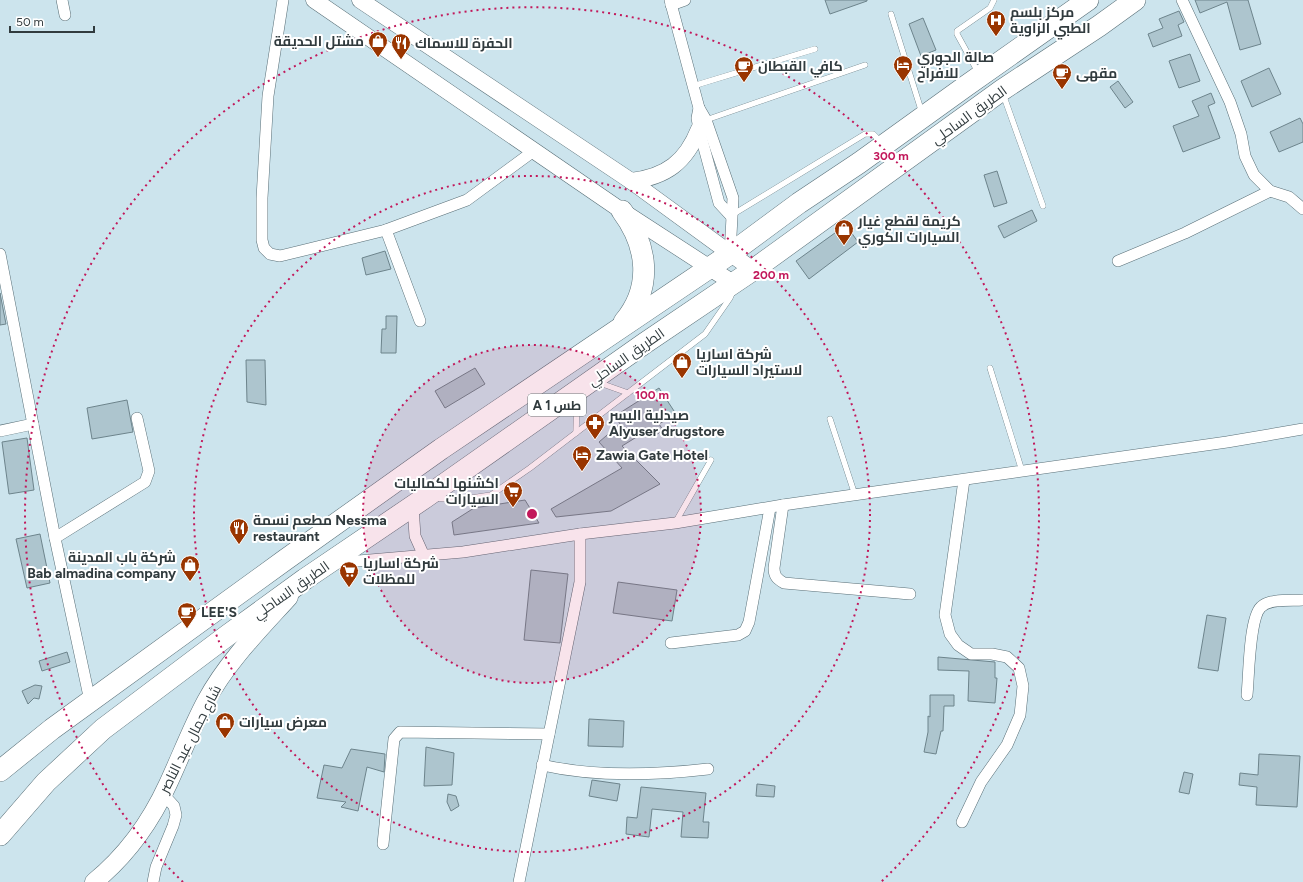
<svg xmlns="http://www.w3.org/2000/svg" width="1303" height="882" font-family="Figtree,Cairo,sans-serif">
  <style>
    .building { fill: #adc5ce; stroke: #6d848c }
    .lines { fill: none; stroke-linecap: round; stroke-linejoin: round }
    .lane-casing { stroke: #596f77; stroke-width: 6 }
    .street-casing { stroke: #596f77; stroke-width: 12 }
    .secondary-casing { stroke: #596f77; stroke-width: 17 }
    .primary-casing { stroke: #596f77; stroke-width: 19 }
    .highway-casing { stroke: #596f77; stroke-width: 22 }
    .lane { stroke: #fff; stroke-width: 5.5 }
    .street { stroke: #fff; stroke-width: 11 }
    .secondary { stroke: #fff; stroke-width: 16 }
    .primary { stroke: #fff; stroke-width: 18 }
    .highway { stroke: #fff; stroke-width: 21 }
    .ring { fill: none; stroke: #c2185b; stroke-width: 2; stroke-dasharray: 2 4 }
    .labels { text-anchor: middle; stroke-width: 4; stroke-linejoin: round; paint-order: stroke }
    .shield { fill: #fff; stroke: #6f7678; stroke-width: 1 }
    .shield-label { font-size: 13px; font-weight: bold; fill: #313b3e }
    .poi-label { font-size: 14px; font-weight: bold; fill: #313b3e; stroke: #fff; text-anchor: start }
    .street-label { font-size: 14px; fill: #313b3e; stroke: #fff }
    .centre { fill: #c2185b; stroke: #fff; stroke-width: 2 }
    .ring-label { font-size: 12px; text-anchor: middle; font-weight: bold; fill: #c2185b; stroke: #fff; stroke-width: 4; stroke-linejoin: round; paint-order: stroke }
  </style>
  <rect width="100%" height="100%" fill="#cce4ed"/>
  <g class="building">
    <path d="M825 0H867V1L830 14Z"/>
    <path d="M1195 0H1248L1261 44 1240 50 1227 2 1200 13Z"/>
    <path d="M1179 11 1184 22 1178 25 1182 36 1153 47 1148 34 1163 28 1159 19Z"/>
    <path d="M923 18 936 50 921 56 909 24Z"/>
    <path d="M1190 54 1200 81 1179 88 1169 61Z"/>
    <path d="M1269 68 1281 94 1252 107 1241 81Z"/>
    <path d="M1118 81 1133 102 1125 108 1110 87Z"/>
    <path d="M1211 93 1215 103 1208 106 1220 138 1183 152 1173 126 1199 116 1192 101Z"/>
    <path d="M1300 118 1303 124V142L1279 152 1270 132Z"/>
    <path d="M997 171 1007 203 994 207 984 175Z"/>
    <path d="M1032 210 1037 221 1004 238 998 226Z"/>
    <path d="M846 225 858 242 809 279 796 261Z"/>
    <path d="M385 251 391 269 366 275 362 258Z"/>
    <path d="M0 293 6 324 0 325Z"/>
    <path d="M386 316H397L396 353H381L382 329H386Z"/>
    <path d="M246 360H265L266 405 247 402Z"/>
    <path d="M475 368 485 384 445 408 435 391Z"/>
    <path d="M659 388 676 414 659 424 663 430 656 435 648 430 622 446 660 484 611 511 556 517 551 509 622 468 599 442 620 424 615 416Z"/>
    <path d="M127 400 133 432 92 439 87 408Z"/>
    <path d="M27 438 34 490 9 494 2 442Z"/>
    <path d="M525 500 539 523 454 535 452 522 474 508Z"/>
    <path d="M40 534 50 583 27 588 16 539Z"/>
    <path d="M531 570 568 574 560 643 524 640Z"/>
    <path d="M618 582 677 590 672 621 613 613Z"/>
    <path d="M1207 615 1226 618 1218 671 1198 668Z"/>
    <path d="M67 652 70 662 42 671 39 661Z"/>
    <path d="M938 657 995 662V678H997L995 703 968 701 969 671 938 670Z"/>
    <path d="M35 685 42 686 39 699 34 698 28 704 22 691Z"/>
    <path d="M930 695H954V706H944L943 731H941L936 754 924 752 928 732V716L930 717Z"/>
    <path d="M589 719 624 721 623 747 588 746Z"/>
    <path d="M426 747 454 753 452 785 424 786Z"/>
    <path d="M351 749 385 754 384 772 367 767 358 811 341 807 346 802 317 798 324 765 342 768Z"/>
    <path d="M1259 754 1300 756 1297 807 1256 805 1257 787 1239 785 1240 773 1258 775Z"/>
    <path d="M1184 772 1193 774 1189 794 1179 792Z"/>
    <path d="M592 780 620 784 617 801 589 796Z"/>
    <path d="M757 784 775 786 774 797 756 796Z"/>
    <path d="M641 787 706 793 703 822H709L708 838 681 837 683 812 652 809 649 837 626 834 627 817 637 818Z"/>
    <path d="M448 794 456 796 459 806 451 811 447 802Z"/>
  </g>
  <g class="lines">
    <g class="lane-casing">
      <g id="lane">
        <path d="M891 14 922 113"/>
        <path d="M979 74 957 34V31L990 8 994 0"/>
        <path d="M693 86 815 49"/>
        <path d="M1003 94 1043 206"/>
        <path d="M706 120 865 65"/>
        <path d="M732 215 865 134H873L881 142"/>
        <path d="M990 368 1022 471"/>
        <path d="M597 382 628 393"/>
        <path d="M830 419 855 495"/>
        <path d="M576 433 577 397"/>
        <path d="M435 498 458 500 491 495 530 468 705 334 730 298 733 291"/>
        <path d="M675 523 711 460"/>
      </g>
    </g>
    <g class="street-casing">
      <g id="street">
        <path d="M62 0 65 15"/>
        <path d="M283 0 268 96 262 198V240L264 248 270 254 280 256 386 230 467 200 535 150"/>
        <path d="M670 0 699 108 697 118 699 129 719 203 731 216"/>
        <path d="M1182 0 1230 102 1241 134 1245 156 1254 175 1270 191 1289 197 1303 209"/>
        <path d="M671 5 685 0"/>
        <path d="M699 108 706 120 733 198 730 254"/>
        <path d="M386 230 420 321"/>
        <path d="M0 254 55 538 90 701"/>
        <path d="M1118 261 1185 233 1270 191"/>
        <path d="M0 431 33 424"/>
        <path d="M783 505 774 568C774 576 777 579 784 583L910 594"/>
        <path d="M413 506 415 536 424 556"/>
        <path d="M55 538 145 482 149 471 137 418"/>
        <path d="M335 563 463 552 580 534 675 523 783 505 1227 442 1303 429"/>
        <path d="M671 643 738 635 745 631 749 622 770 508"/>
        <path d="M1247 695C1249 677 1249 618 1261 607 1270 598 1292 601 1303 600"/>
        <path d="M542 765C594 777 656 775 708 769"/>
        <path d="M962 822 981 782 1007 745 1020 715 1023 686 1019 668 1007 657 992 654H971L958 645 950 634 945 615 964 480"/>
        <path d="M383 844 394 739 400 732 549 734"/>
        <path d="M153 882 156 867 173 826 176 815 174 806 163 794"/>
        <path d="M519 882 580 582V534"/>
      </g>
    </g>
    <g class="secondary-casing">
      <g id="secondary">
        <path d="M314 0 622 211 733 283"/>
        <path d="M360 0 631 181 753 270"/>
        <path d="M631 181C666 177 686 162 699 129"/>
      </g>
    </g>
    <g class="primary-casing">
      <path id="primary" d="M94 882C126 856 151 821 168 784 181 756 192 727 206 701 227 662 260 629 289 597"/>
    </g>
    <g class="highway-casing">
      <g id="highway">
        <path d="M622 211C648 246 653 287 624 322"/>
        <path d="M0 771 52 729 285 560 441 449 730 254 799 203 859 163 966 86 1088 0"/>
        <path d="M0 835 46 782 103 729 228 635 305 579 426 497 645 343 753 270 1002 90 1099 26 1135 0"/>
      </g>
    </g>
    <use href="#lane" class="lane"/>
    <use href="#street" class="street"/>
    <use href="#secondary" class="secondary"/>
    <use href="#primary" class="primary"/>
    <use href="#highway" class="highway"/>
  </g>
  <circle cx="532" cy="514" r="169" fill="#c2185b" fill-opacity=".12"/>
  <g class="ring">
    <circle cx="532" cy="514" r="169"/>
    <circle cx="532" cy="514" r="338"/>
    <path d="M183 882A507 507 0 1 1 881 882"/>
  </g>
  <defs>
    <g id="hospital-pin" transform="scale(1)"><path d="M0 17L-7.5 6A9.5 9.5 0 1 1 7.5 6Z" fill="#993500" stroke="#fff"/><path d="M-5-5h3v3.5h4V-5h3V5h-3V1.5h-4V5h-3Z" fill="#fff"/></g>
    <g id="shop-pin" transform="scale(1)"><path d="M0 17L-7.5 6A9.5 9.5 0 1 1 7.5 6Z" fill="#993500" stroke="#fff"/><path d="M-5-2.5h2.3a2.7 3.5 0 0 1 5.4 0H5L5.5 6h-11ZM-1.5-2.5h3a1.5 2.3 0 0 0-3 0Z" fill="#fff"/></g>
    <g id="restaurant-pin" transform="scale(1)"><path d="M0 17L-7.5 6A9.5 9.5 0 1 1 7.5 6Z" fill="#993500" stroke="#fff"/><path d="M-5-6h1v4h1v-4h1v4h1v-4h1v5L-1.5 .5V6h-2V.5L-5-1ZM5-6V6H3V1.5H1.5Q1.5-4 5-6Z" fill="#fff"/></g>
    <g id="hotel-pin" transform="scale(1)"><path d="M0 17L-7.5 6A9.5 9.5 0 1 1 7.5 6Z" fill="#993500" stroke="#fff"/><path d="M-6-4.5h1.5V1H6V5H4.5V3h-9V5H-6ZM-4 0a1.8 1.8 0 1 1 3.6 0ZM.5 0V-2.5h3Q6-2.5 6 0Z" fill="#fff"/></g>
    <g id="cafe-pin" transform="scale(1)"><path d="M0 17L-7.5 6A9.5 9.5 0 1 1 7.5 6Z" fill="#993500" stroke="#fff"/><path d="M-5.5-4.5H6V0H3Q3 3.5 0 3.5H-2.5Q-5.5 3.5-5.5 0ZM3-3.2v2h1.7v-2ZM-6 4.5H4V6H-6Z" fill="#fff"/></g>
    <g id="pharmacy-pin" transform="scale(1)"><path d="M0 17L-7.5 6A9.5 9.5 0 1 1 7.5 6Z" fill="#993500" stroke="#fff"/><path d="M-2-6h4v4h4v4h-4v4h-4v-4h-4v-4h4Z" fill="#fff"/></g>
    <g id="supermarket-pin" transform="scale(1)"><path d="M0 17L-7.5 6A9.5 9.5 0 1 1 7.5 6Z" fill="#993500" stroke="#fff"/><path d="M-6-5.5h2.5l.6 2H6L4.5 2H-2.5L-4.4-4H-6ZM-1.5 3.2a1.3 1.3 0 1 0 .1 0ZM3 3.2a1.3 1.3 0 1 0 .1 0Z" fill="#fff"/></g>
  </defs>
  <g fill-rule="evenodd">
    <use href="#hospital-pin" x="996" y="20"/>
    <use href="#shop-pin" x="378" y="41"/>
    <use href="#restaurant-pin" x="401" y="43"/>
    <use href="#hotel-pin" x="903" y="65"/>
    <use href="#cafe-pin" x="744" y="66"/>
    <use href="#cafe-pin" x="1062" y="73"/>
    <use href="#shop-pin" x="844" y="229"/>
    <use href="#shop-pin" x="682" y="362"/>
    <use href="#pharmacy-pin" x="595" y="423"/>
    <use href="#hotel-pin" x="582" y="455"/>
    <use href="#supermarket-pin" x="513" y="491"/>
    <use href="#restaurant-pin" x="239" y="528"/>
    <use href="#shop-pin" x="190" y="565"/>
    <use href="#supermarket-pin" x="349" y="571"/>
    <use href="#cafe-pin" x="187" y="612"/>
    <use href="#shop-pin" x="225" y="722"/>
  </g>
  <g class="labels">
    <rect class="shield" x="528" y="394" width="58" height="22" rx="3"/>
    <g class="shield-label">
      <text x="557" y="410">A 1 طس</text>
    </g>
    <g class="poi-label">
      <text x="1010" y="17">مركز بلسم<tspan x="1010" dy="16">الطبي الزاوية</tspan></text>
      <text x="364" y="46" text-anchor="end">مشتل الحديقة</text>
      <text x="415" y="48">الحفرة للاسماك</text>
      <text x="917" y="62">صالة الجوري<tspan x="917" dy="16">للافراح</tspan></text>
      <text x="758" y="71">كافي القبطان</text>
      <text x="1076" y="78">مقهى</text>
      <text x="858" y="226">كريمة لقطع غيار<tspan x="858" dy="16">السيارات الكوري</tspan></text>
      <text x="696" y="359">شركة اساريا<tspan x="696" dy="16">لاستيراد السيارات</tspan></text>
      <text x="609" y="420">صيدلية اليسر<tspan x="609" dy="16">Alyuser drugstore</tspan></text>
      <text x="596" y="460">Zawia Gate Hotel</text>
      <text x="499" y="488" text-anchor="end">اكشنها لكماليات<tspan x="499" dy="16">السيارات</tspan></text>
      <text x="253" y="525">مطعم نسمة Nessma<tspan x="253" dy="16">restaurant</tspan></text>
      <text x="176" y="562" text-anchor="end">شركة باب المدينة<tspan x="176" dy="16">Bab almadina company</tspan></text>
      <text x="363" y="568">شركة اساريا<tspan x="363" dy="16">للمظلات</tspan></text>
      <text x="201" y="617">LEE'S</text>
      <text x="239" y="727">معرض سيارات</text>
    </g>
    <g class="street-label">
      <text transform="translate(969 115) rotate(-36)" y="5">الطريق الساحلي</text>
      <text transform="translate(626 357) rotate(-35)" y="5">الطريق الساحلي</text>
      <text transform="translate(291 590) rotate(-35)" y="5">الطريق الساحلي</text>
      <text transform="translate(190 739) rotate(-63)" y="5">شارع جمال عبد الناصر</text>
    </g>
  </g>
  <circle cx="532" cy="514" r="6" class="centre"/>
  <g class="ring-label">
    <text x="891" y="160">300 m</text>
    <text x="771" y="279">200 m</text>
    <text x="652" y="399">100 m</text>
  </g>
  <path d="M10 26v6h84v-6" fill="none" stroke="#313b3e" stroke-width="2"/>
  <text x="16" y="26" font-size="12" fill="#313b3e" stroke="#ffffff" stroke-width="3" paint-order="stroke">50 m</text>
</svg>
